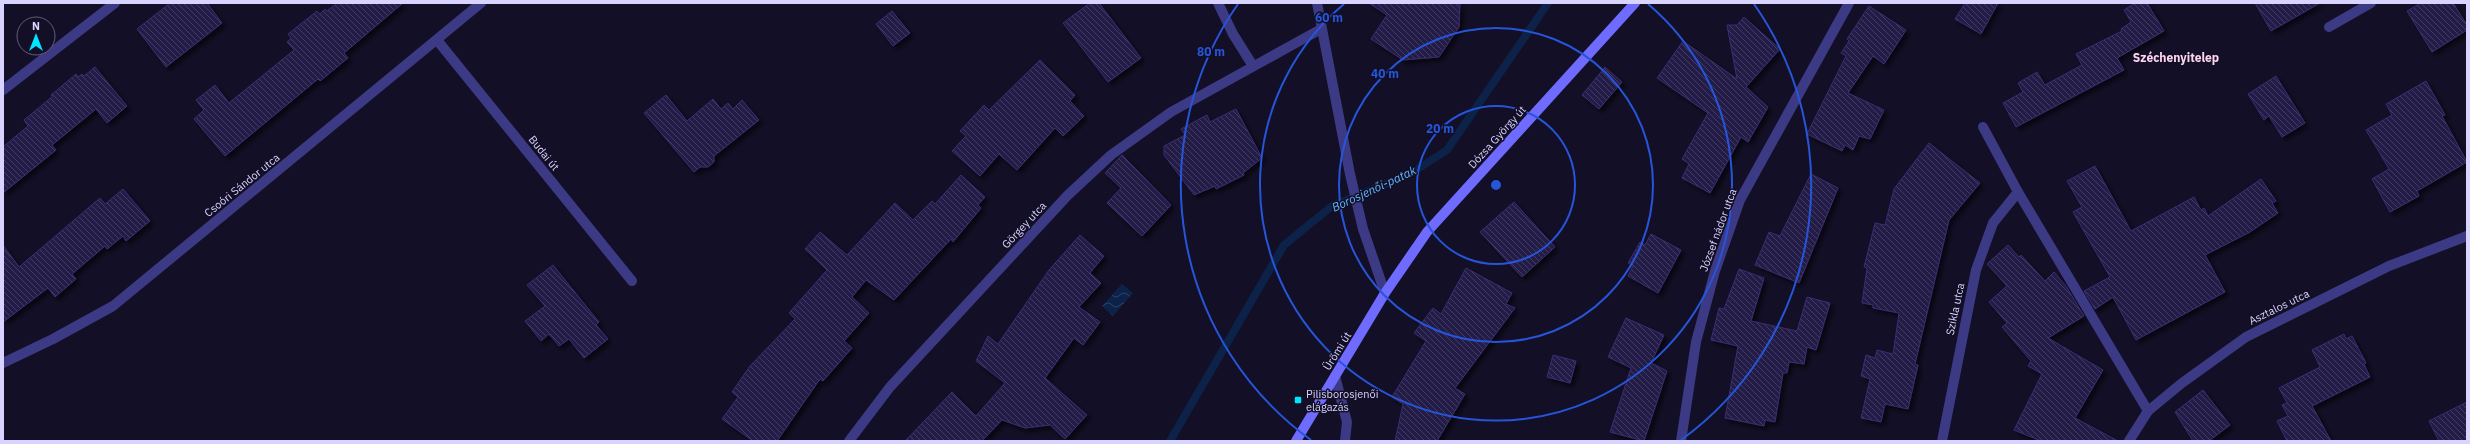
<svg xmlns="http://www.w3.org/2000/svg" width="2470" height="444" font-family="'IBM Plex Sans',sans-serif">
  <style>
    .water { fill: url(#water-waves) }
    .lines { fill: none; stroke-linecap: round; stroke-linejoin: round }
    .stream { stroke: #0c2248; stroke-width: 8 }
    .building { fill: url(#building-back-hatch); stroke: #3b2d73; filter: url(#shadow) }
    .minor { stroke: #3d3a85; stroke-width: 10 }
    .tertiary { stroke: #3d3a85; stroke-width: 10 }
    .secondary { stroke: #6f6bff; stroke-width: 10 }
    .ring { fill: none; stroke: #2655da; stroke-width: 2 }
    .poi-dot { fill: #00e5ff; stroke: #130f26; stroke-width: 1.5 }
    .labels { text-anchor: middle; stroke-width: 3; stroke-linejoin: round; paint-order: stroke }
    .street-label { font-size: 11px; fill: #d9d4ff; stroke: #130f26 }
    .poi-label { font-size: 11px; fill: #d9d4ff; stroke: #130f26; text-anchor: start }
    .neighbourhood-label { font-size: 12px; font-weight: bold; fill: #ffd6f0; stroke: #130f26 }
    .water-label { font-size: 12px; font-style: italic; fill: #62b6ff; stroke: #130f26 }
    .centre { fill: #2655da; stroke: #130f26; stroke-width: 2 }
    .ring-label { font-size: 12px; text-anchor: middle; font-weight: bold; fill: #2655da; stroke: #130f26; stroke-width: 3; stroke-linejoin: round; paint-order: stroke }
  </style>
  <defs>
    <pattern id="water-waves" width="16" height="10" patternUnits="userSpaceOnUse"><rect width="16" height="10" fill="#0c2248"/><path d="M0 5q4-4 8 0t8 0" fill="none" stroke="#2f4163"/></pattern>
    <pattern id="building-back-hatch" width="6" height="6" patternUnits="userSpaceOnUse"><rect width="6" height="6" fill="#241b47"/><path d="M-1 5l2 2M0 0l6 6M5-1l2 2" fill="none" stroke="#433b63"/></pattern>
    <filter id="shadow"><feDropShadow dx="3.5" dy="3.5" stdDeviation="2" flood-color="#0009"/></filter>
  </defs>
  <rect width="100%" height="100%" fill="#130f26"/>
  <path class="water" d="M1122 284 1133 293 1113 316 1102 306Z"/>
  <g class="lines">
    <path class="stream" d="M1170 441 1284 245 1332 206 1408 175 1447 150 1548 3"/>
  </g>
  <g class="building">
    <path d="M170 3H207L222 23 166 67 137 29Z"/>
    <path d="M337 3H403L344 53 348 58 320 81 318 79 225 156 194 119 204 110 196 100 215 85 229 103 294 50 287 42 291 38 288 34 317 11 320 14 325 9 327 11Z"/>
    <path d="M1090 3H1099L1141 58 1108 82 1063 23Z"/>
    <path d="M1369 3H1460L1459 27 1439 57 1403 60 1371 39 1387 15Z"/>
    <path d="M1965 3H1998L1981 34 1955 19Z"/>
    <path d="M2135 3H2147L2164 31 2117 58 2124 70 2016 127 2003 103 2023 92 2018 83 2037 72 2045 85 2082 65 2076 54 2122 31 2121 29 2131 22 2124 10Z"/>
    <path d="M2255 3H2320L2271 31Z"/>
    <path d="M2421 3H2453L2467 25V30L2432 52 2407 11Z"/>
    <path d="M1869 6 1906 30 1884 64 1873 56 1848 93 1884 110 1870 139 1859 136 1853 150 1845 145 1842 151 1807 134 1846 56 1841 53 1849 41 1847 39Z"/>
    <path d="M892 11 910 33 893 46 876 24Z"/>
    <path d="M1744 17 1780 49 1746 87 1768 107 1748 142 1741 137 1710 193 1682 178 1689 164 1682 159 1708 113 1657 78 1683 41 1737 79 1727 25H1737Z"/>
    <path d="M1040 60 1075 95 1070 101 1084 116 1063 136 1055 128 1017 170 999 154 980 176 952 151 966 136 960 131 984 105 989 110Z"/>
    <path d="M95 67 127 106 107 123 96 109 52 145 56 150 3 193V147L28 126 24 120 53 96 51 95 76 74 78 77 82 74 84 76Z"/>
    <path d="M1605 67 1622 82 1599 109 1582 95Z"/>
    <path d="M2276 76 2305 123 2282 137 2269 116 2264 120 2248 94Z"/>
    <path d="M2426 81 2445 115 2442 116 2467 162 2417 191 2419 196 2390 212 2372 179 2389 169 2366 130 2392 115 2386 104Z"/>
    <path d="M666 95 687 121 713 99 721 109 728 103 733 109 742 100 759 120 714 156V162L708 167H700L694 172 644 113Z"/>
    <path d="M1236 109 1262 158 1243 173 1244 175 1216 189 1215 186 1194 195 1164 155V146L1185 135 1181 129 1207 115 1210 122Z"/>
    <path d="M1929 143 1980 183 1949 220 1915 364 1918 365 1908 409 1885 404 1881 422 1861 418 1870 379 1861 376 1866 355 1875 358 1877 350 1893 354 1899 313 1873 308V305L1862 303 1867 268 1864 267 1875 223 1885 225 1894 189Z"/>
    <path d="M1122 155 1171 205 1142 236 1107 203 1121 188 1105 173Z"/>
    <path d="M2095 166 2131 231 2194 197 2201 210 2204 208 2208 216 2261 179 2276 201 2272 203 2278 213 2250 232 2205 255 2225 292 2136 340 2113 297 2095 309 2084 291 2110 277 2073 212 2082 207 2067 181Z"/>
    <path d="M1811 174 1838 188 1799 283 1755 265 1769 232 1780 236Z"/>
    <path d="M961 175 985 197 978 205 981 208 953 242 951 239 894 300 866 280 852 297 869 313 844 341 852 348 823 381 820 379 777 441H753L722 419 738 397 732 392 750 366 795 319 789 313 827 270 805 249 820 232 847 255 895 203 913 220 932 201 935 204Z"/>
    <path d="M123 189 150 221 126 241 123 236 107 249 105 246 72 274 76 279 55 297 48 288 3 322V245L19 267 100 198 105 204Z"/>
    <path d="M1514 202 1555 247 1522 277 1480 232Z"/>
    <path d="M1651 234 1681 250 1658 293 1628 276 1633 266 1628 263 1640 242 1645 245Z"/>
    <path d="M1080 235 1104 256 1090 273 1101 283 1079 307 1100 322 1083 345 1074 338 1045 378 1087 415 1065 439 1050 425 1025 428 1002 420 982 441H905L952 392 976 416 1005 383 976 361 988 336 998 344 1049 270Z"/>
    <path d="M2008 245 2019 257 2021 255 2045 281 2054 272 2066 286 2084 316 2048 338 2103 370 2075 418 2118 441H2041L2014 430 2042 374 2028 366 2031 361 2002 327 2007 323 1989 302 2007 286 1987 264Z"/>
    <path d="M553 265 599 322 596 325 608 339 584 358 569 339 559 346 549 334 541 341 525 321 545 306 527 285Z"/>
    <path d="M1466 268 1512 293 1506 304 1515 308 1455 388 1465 394 1437 441H1395L1403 404 1392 397 1426 341 1414 333 1433 308 1441 314Z"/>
    <path d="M1739 269 1764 278 1751 321 1797 331 1807 297 1830 303 1816 350 1807 347 1804 364 1789 362 1787 373H1783L1775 422 1765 420 1764 426 1725 418 1738 346 1711 340 1719 308 1724 309Z"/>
    <path d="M1626 318 1664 335 1651 363 1667 371 1644 441 1610 432 1631 368 1608 357Z"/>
    <path d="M2344 334 2346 339 2352 336 2366 363 2364 364 2370 377 2312 406 2331 441H2287L2277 421 2288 416 2282 405 2287 403 2279 388 2320 367 2312 350Z"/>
    <path d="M1553 355 1576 361 1570 383 1547 377Z"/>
    <path d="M2203 390 2230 425 2209 441H2193L2175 412Z"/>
    <path d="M2467 402V441H2439L2429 421Z"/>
  </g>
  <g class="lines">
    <g class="minor">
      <path d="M1218 3 1233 34 1253 66"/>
      <path d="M2329 27 2371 3"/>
      <path d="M437 40 632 281"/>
      <path d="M3 90 115 3"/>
      <path d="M1983 127 2018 192 2148 411"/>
      <path d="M3 363 53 339 113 306 481 3"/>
      <path d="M1335 376 1347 422 1345 441"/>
      <path d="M849 441 890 387 1068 195 1111 155 1171 112 1321 29"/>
      <path d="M1681 441 1696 342 1715 271 1740 200 1849 3"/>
      <path d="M1942 441 1976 270 1993 223 2018 192"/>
      <path d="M2129 441 2148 411 2182 383 2246 337 2389 266 2467 236"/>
    </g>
    <path class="tertiary" d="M1317 3 1350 174 1363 229 1385 293"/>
    <path class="secondary" d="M1296 441 1385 293 1427 232 1635 3"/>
  </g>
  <g class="ring">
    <circle cx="1496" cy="185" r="79"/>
    <circle cx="1496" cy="185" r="157"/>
    <path d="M1648 4A236 236 0 1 1 1344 4"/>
    <path d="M1311 440A315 315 0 0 1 1238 4M1754 4A315 315 0 0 1 1681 440"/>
  </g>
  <rect class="poi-dot" x="1294" y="396" width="8" height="8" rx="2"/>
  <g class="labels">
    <g class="street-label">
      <text transform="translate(1497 137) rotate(-48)" y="4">Dózsa György út</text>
      <text transform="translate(544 153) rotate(51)" y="4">Budai út</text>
      <text transform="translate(242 185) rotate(-39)" y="4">Csoóri Sándor utca</text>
      <text transform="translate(1024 225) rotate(-47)" y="4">Görgey utca</text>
      <text transform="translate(1718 230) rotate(-70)" y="4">József nádor utca</text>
      <text transform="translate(2279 307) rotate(-26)" y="4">Asztalos utca</text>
      <text transform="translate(1955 309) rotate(-78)" y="4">Szikla utca</text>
      <text transform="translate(1337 351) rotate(-58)" y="4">Ürömi út</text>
    </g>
    <g class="poi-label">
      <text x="1306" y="398">Pilisborosjenői<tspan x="1306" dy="13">elágazás</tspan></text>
    </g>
    <g class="neighbourhood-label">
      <text x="2176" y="62">Széchenyitelep</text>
    </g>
    <g class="water-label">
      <text transform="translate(1374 189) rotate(-25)" y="4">Borosjenői-patak</text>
    </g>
  </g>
  <circle cx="1496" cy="185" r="6" class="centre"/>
  <g class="ring-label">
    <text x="1329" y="22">60 m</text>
    <text x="1211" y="56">80 m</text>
    <text x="1385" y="78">40 m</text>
    <text x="1440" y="133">20 m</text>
  </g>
  <rect width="2470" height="444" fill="none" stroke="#d9d4ff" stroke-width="8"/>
  <g transform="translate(36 36)"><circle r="19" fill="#130f26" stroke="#625e7d"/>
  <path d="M0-3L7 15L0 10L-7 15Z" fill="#00e5ff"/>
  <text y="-6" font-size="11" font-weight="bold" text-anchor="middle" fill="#d9d4ff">N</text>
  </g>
</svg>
